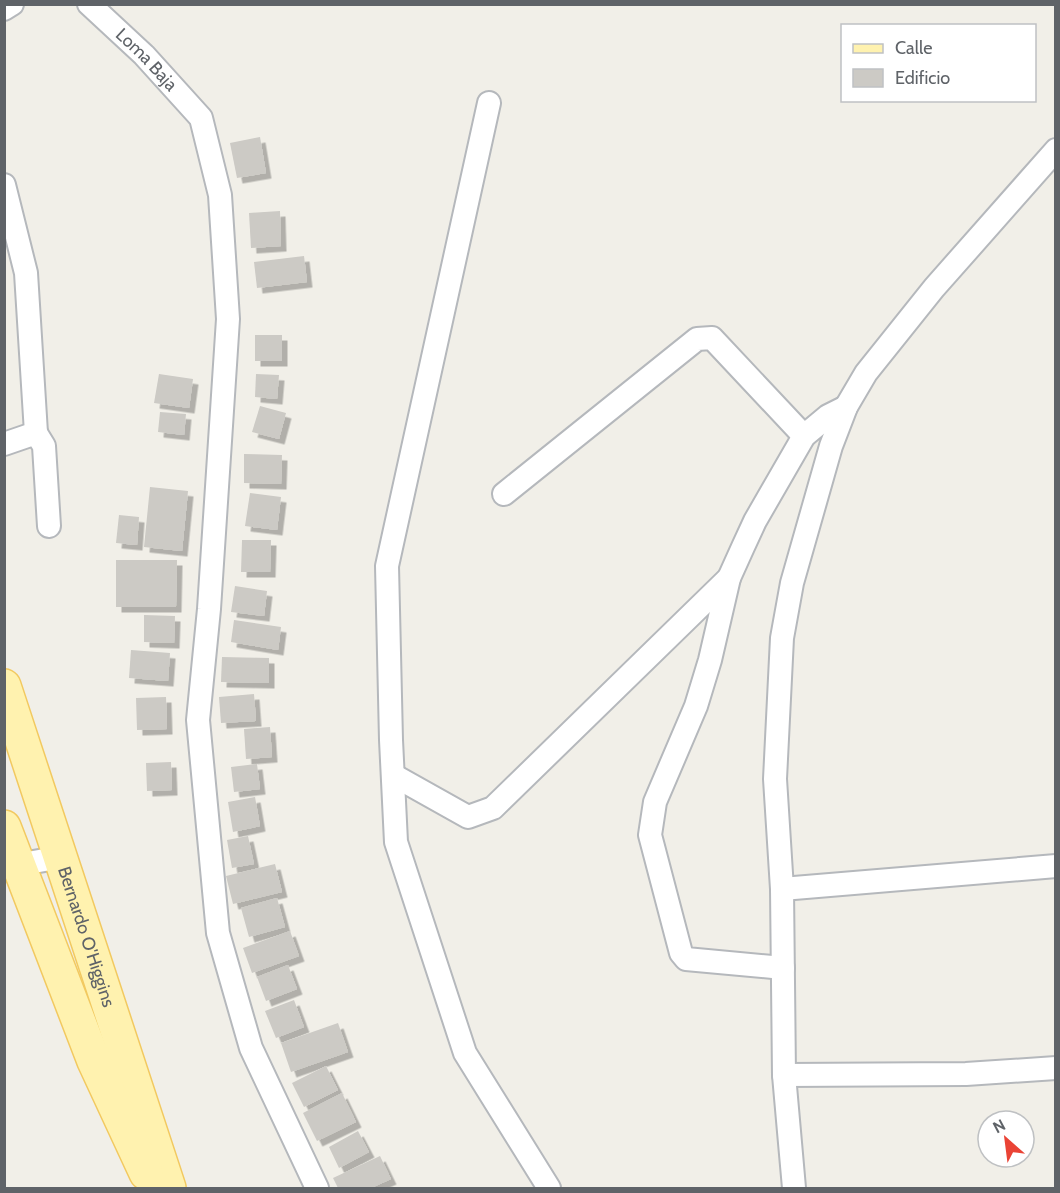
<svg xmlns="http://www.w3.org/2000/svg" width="1060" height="1193" font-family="Cabin,sans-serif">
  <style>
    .building { fill: #cccac5; filter: url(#shadow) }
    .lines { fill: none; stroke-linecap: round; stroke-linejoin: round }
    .minor-casing { stroke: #b5b8bc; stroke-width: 26 }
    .primary-casing { stroke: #f2c960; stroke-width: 36 }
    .minor { stroke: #fff; stroke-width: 22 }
    .primary { stroke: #fff2af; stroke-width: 33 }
    .labels { text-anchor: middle; stroke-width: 5; stroke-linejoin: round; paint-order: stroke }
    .street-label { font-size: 18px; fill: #5f6368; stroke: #fff }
  </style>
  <defs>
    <filter id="shadow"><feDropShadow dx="5.5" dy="5.5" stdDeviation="0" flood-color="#0004"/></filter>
  </defs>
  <rect width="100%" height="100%" fill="#f1efe8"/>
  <g class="building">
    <path d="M260 137 266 173 237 178 230 143Z"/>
    <path d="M280 211 281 246 251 248 249 213Z"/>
    <path d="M304 256 307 282 257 288 254 262Z"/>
    <rect x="255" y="335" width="27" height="26"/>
    <path d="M159 374 193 379 189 408 154 403Z"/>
    <path d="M256 374 279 375 277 399 255 397Z"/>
    <path d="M260 406 286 413 279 439 252 432Z"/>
    <path d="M160 412 186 414 184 435 158 432Z"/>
    <path d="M244 454 282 455 281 484 244 483Z"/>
    <path d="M150 487 188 491 182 551 144 547Z"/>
    <path d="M250 493 281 497 277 530 245 526Z"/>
    <path d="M119 515 139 517 137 545 116 543Z"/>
    <path d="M242 540H271L270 572H241Z"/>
    <path d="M116 560H177L176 607H116Z"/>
    <path d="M235 586 267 591 264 616 231 612Z"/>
    <path d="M144 615 175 616 174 643 144 642Z"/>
    <path d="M234 620 281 627 278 650 231 642Z"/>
    <path d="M131 650 170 653 168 681 129 678Z"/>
    <path d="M222 657 269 658V683L221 682Z"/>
    <path d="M254 694 256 721 221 723 219 697Z"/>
    <path d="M166 697 167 729 137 730 136 698Z"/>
    <path d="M270 727 272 757 246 759 244 729Z"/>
    <path d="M171 762 172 790 147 791 146 763Z"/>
    <path d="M257 764 260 789 234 792 231 767Z"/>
    <path d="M255 797 260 826 233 832 228 802Z"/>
    <path d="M248 836 254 864 232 868 227 840Z"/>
    <path d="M275 864 282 892 233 904 226 876Z"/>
    <path d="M277 898 285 927 249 937 241 908Z"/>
    <path d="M290 931 299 956 252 973 243 948Z"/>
    <path d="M288 965 297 989 266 1001 257 977Z"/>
    <path d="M294 1000 304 1027 276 1038 265 1011Z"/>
    <path d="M338 1023 348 1052 291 1072 281 1043Z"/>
    <path d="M326 1066 338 1090 304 1107 292 1083Z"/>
    <path d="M342 1093 356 1122 317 1141 303 1113Z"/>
    <path d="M358 1131 369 1152 339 1168 329 1147Z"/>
    <path d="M380 1156 391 1179 371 1188H338L333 1178Z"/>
  </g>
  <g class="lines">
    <g class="minor-casing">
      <g id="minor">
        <path id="s1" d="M89 4 144 55 201 118 220 195 228 319 209 609 198 720 218 933 251 1048 317 1188"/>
        <path d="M4 9 12 4"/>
        <path d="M489 103 387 566 391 740 396 842 465 1053 549 1188"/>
        <path d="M4 185 26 273 36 433 4 444"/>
        <path d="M36 433 44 446 49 526"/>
        <path d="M504 494 697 339 712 338 804 436"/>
        <path d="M393 775 468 817 493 808 729 578"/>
        <path d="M6 867 61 857"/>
        <path d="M782 889 1056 866"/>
        <path d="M783 968 686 959 681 953 650 835 655 802 696 706 710 660 729 578 743 547 755 521 804 436 828 416 846 407"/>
        <path d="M784 1075 966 1074 1056 1068"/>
        <path d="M794 1188 784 1075 782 889 775 779 782 638 792 583 831 446 846 407 866 373 934 288 1056 150"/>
      </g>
    </g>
    <g class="primary-casing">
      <g id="primary">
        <path id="s2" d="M4 686 169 1188"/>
        <path d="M4 827 94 1061 146 1173"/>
      </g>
    </g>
    <use href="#minor" class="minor"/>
    <use href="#primary" class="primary"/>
  </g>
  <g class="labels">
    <g class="street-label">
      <text dy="6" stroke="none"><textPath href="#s1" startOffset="80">Loma Baja</textPath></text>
      <text dy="6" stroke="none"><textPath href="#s2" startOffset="264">Bernardo O'Higgins</textPath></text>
    </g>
  </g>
  <rect width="1060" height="1193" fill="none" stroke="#5f6368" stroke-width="12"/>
  <rect x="841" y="24" width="195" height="78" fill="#ffffff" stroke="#bfc1c3" stroke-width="1.5"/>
  <rect x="853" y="44" width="30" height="9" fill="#fff2af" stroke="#bfc1c3" stroke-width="1.5"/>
  <text x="895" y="54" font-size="18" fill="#5f6368">Calle</text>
  <rect x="853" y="69" width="30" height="18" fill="#cccac5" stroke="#bfc1c3" stroke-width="1.5"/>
  <text x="895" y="84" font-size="18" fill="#5f6368">Edificio</text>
  <g transform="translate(1006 1139) rotate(332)"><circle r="28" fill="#ffffff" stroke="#bfc1c3" stroke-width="1.5"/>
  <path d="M0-4.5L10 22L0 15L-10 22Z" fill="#ea4335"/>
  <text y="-9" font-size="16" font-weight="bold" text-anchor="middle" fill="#5f6368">N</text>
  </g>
</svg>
